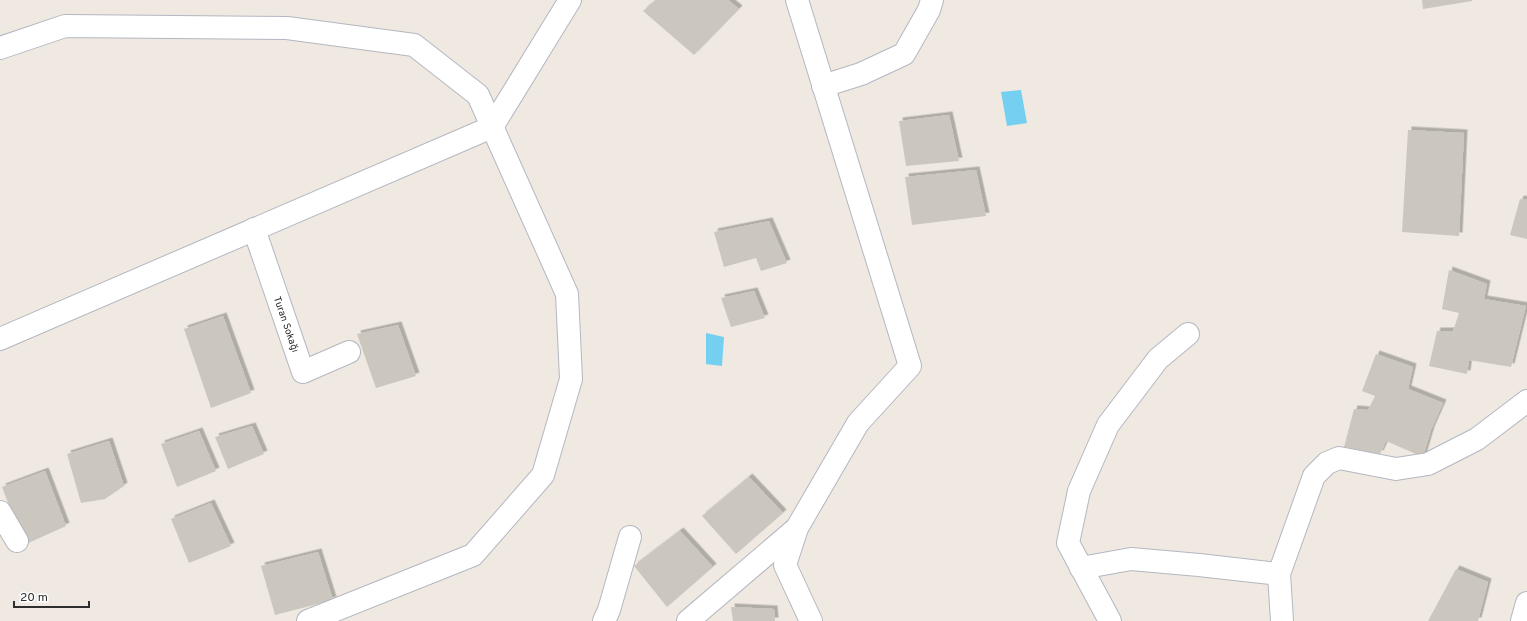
<svg xmlns="http://www.w3.org/2000/svg" width="1527" height="621" font-family="Overpass,sans-serif">
  <style>
    .water { fill: #75cff0 }
    .building { fill: #cbc7bf; filter: url(#shadow) }
    .lines { fill: none; stroke-linecap: round; stroke-linejoin: round }
    .minor-casing { stroke: #b4b7c1; stroke-width: 24 }
    .tertiary-casing { stroke: #b4b7c1; stroke-width: 24 }
    .minor { stroke: #fff; stroke-width: 22 }
    .tertiary { stroke: #fff; stroke-width: 22 }
    .labels { text-anchor: middle; stroke-width: 3; stroke-linejoin: round; paint-order: stroke }
    .street-label { font-size: 10px; fill: #2e2e2e; stroke: #fff }
  </style>
  <defs>
    <filter id="shadow"><feDropShadow dx="3.5" dy="-3.5" stdDeviation="0" flood-color="#0004"/></filter>
  </defs>
  <rect width="100%" height="100%" fill="#efe9e1"/>
  <g class="water">
    <path d="M1021 90 1027 123 1007 126 1001 92Z"/>
    <path d="M706 333 724 337 722 366 706 364Z"/>
  </g>
  <g class="building">
    <path d="M656 0H728L739 9 694 55 643 11Z"/>
    <path d="M1422 0H1472V1L1423 9Z"/>
    <path d="M949 115 959 161 906 166 899 121Z"/>
    <path d="M1408 130 1464 133 1459 236 1402 232Z"/>
    <path d="M976 170 986 216 912 225 905 177Z"/>
    <path d="M1520 199 1527 200V239L1510 235Z"/>
    <path d="M769 221 787 263 761 271 756 258 724 267 714 232Z"/>
    <path d="M1449 270 1487 284 1484 299 1526 306 1511 367 1469 360 1467 374 1429 366 1437 331H1453L1459 313 1442 309Z"/>
    <path d="M754 291 765 318 731 327 721 298Z"/>
    <path d="M223 316 251 393 211 408 184 329Z"/>
    <path d="M398 325 416 376 376 388 357 334Z"/>
    <path d="M1376 354 1413 367 1408 389 1443 403 1431 430 1423 457 1386 441 1380 454 1344 447 1354 409 1368 410 1375 396 1362 391Z"/>
    <path d="M252 426 264 454 228 469 215 437Z"/>
    <path d="M199 431 216 471 177 487 161 444Z"/>
    <path d="M109 441 124 486 105 499 81 503 67 454Z"/>
    <path d="M45 471 66 526 24 545 2 487Z"/>
    <path d="M749 477 783 513 736 554 702 516Z"/>
    <path d="M211 503 231 546 189 563 171 519Z"/>
    <path d="M680 531 713 567 667 607 634 566Z"/>
    <path d="M318 552 333 600 275 615 261 566Z"/>
    <path d="M1456 569 1488 582 1478 621H1428Z"/>
    <path d="M731 607 774 609 775 621H733Z"/>
  </g>
  <g class="lines">
    <g class="minor-casing">
      <g id="minor">
        <path d="M823 86 861 74 904 54 929 10 932 0"/>
        <path d="M254 229 303 372 349 352"/>
        <path d="M0 339 492 127 570 0"/>
        <path d="M0 512 17 541"/>
        <path d="M1081 568 1131 559 1199 565 1279 574 1282 621"/>
        <path d="M1279 574 1314 476 1327 463 1339 458 1396 469 1428 464 1477 439 1527 401"/>
        <path d="M604 621 609 610 630 537"/>
        <path d="M688 621 797 528"/>
        <path d="M1110 621 1068 543 1079 491 1108 425 1158 359 1188 334"/>
        <path d="M1522 621 1527 603"/>
      </g>
    </g>
    <g class="tertiary-casing">
      <g id="tertiary">
        <path d="M797 0 910 366 858 423 797 528 785 565 811 621"/>
        <path d="M0 48 65 26 287 28 414 45 478 95 567 294 571 379 543 475 473 555 308 621"/>
      </g>
    </g>
    <use href="#minor" class="minor"/>
    <use href="#tertiary" class="tertiary"/>
  </g>
  <g class="labels">
    <g class="street-label">
      <text transform="translate(287 324) rotate(71)" y="4">Turan Sokağı</text>
    </g>
  </g>
  <path d="M14 601v6h75v-6" fill="none" stroke="#2e2e2e" stroke-width="2"/>
  <text x="20" y="601" font-size="12" fill="#2e2e2e" stroke="#ffffff" stroke-width="3" paint-order="stroke">20 m</text>
</svg>
